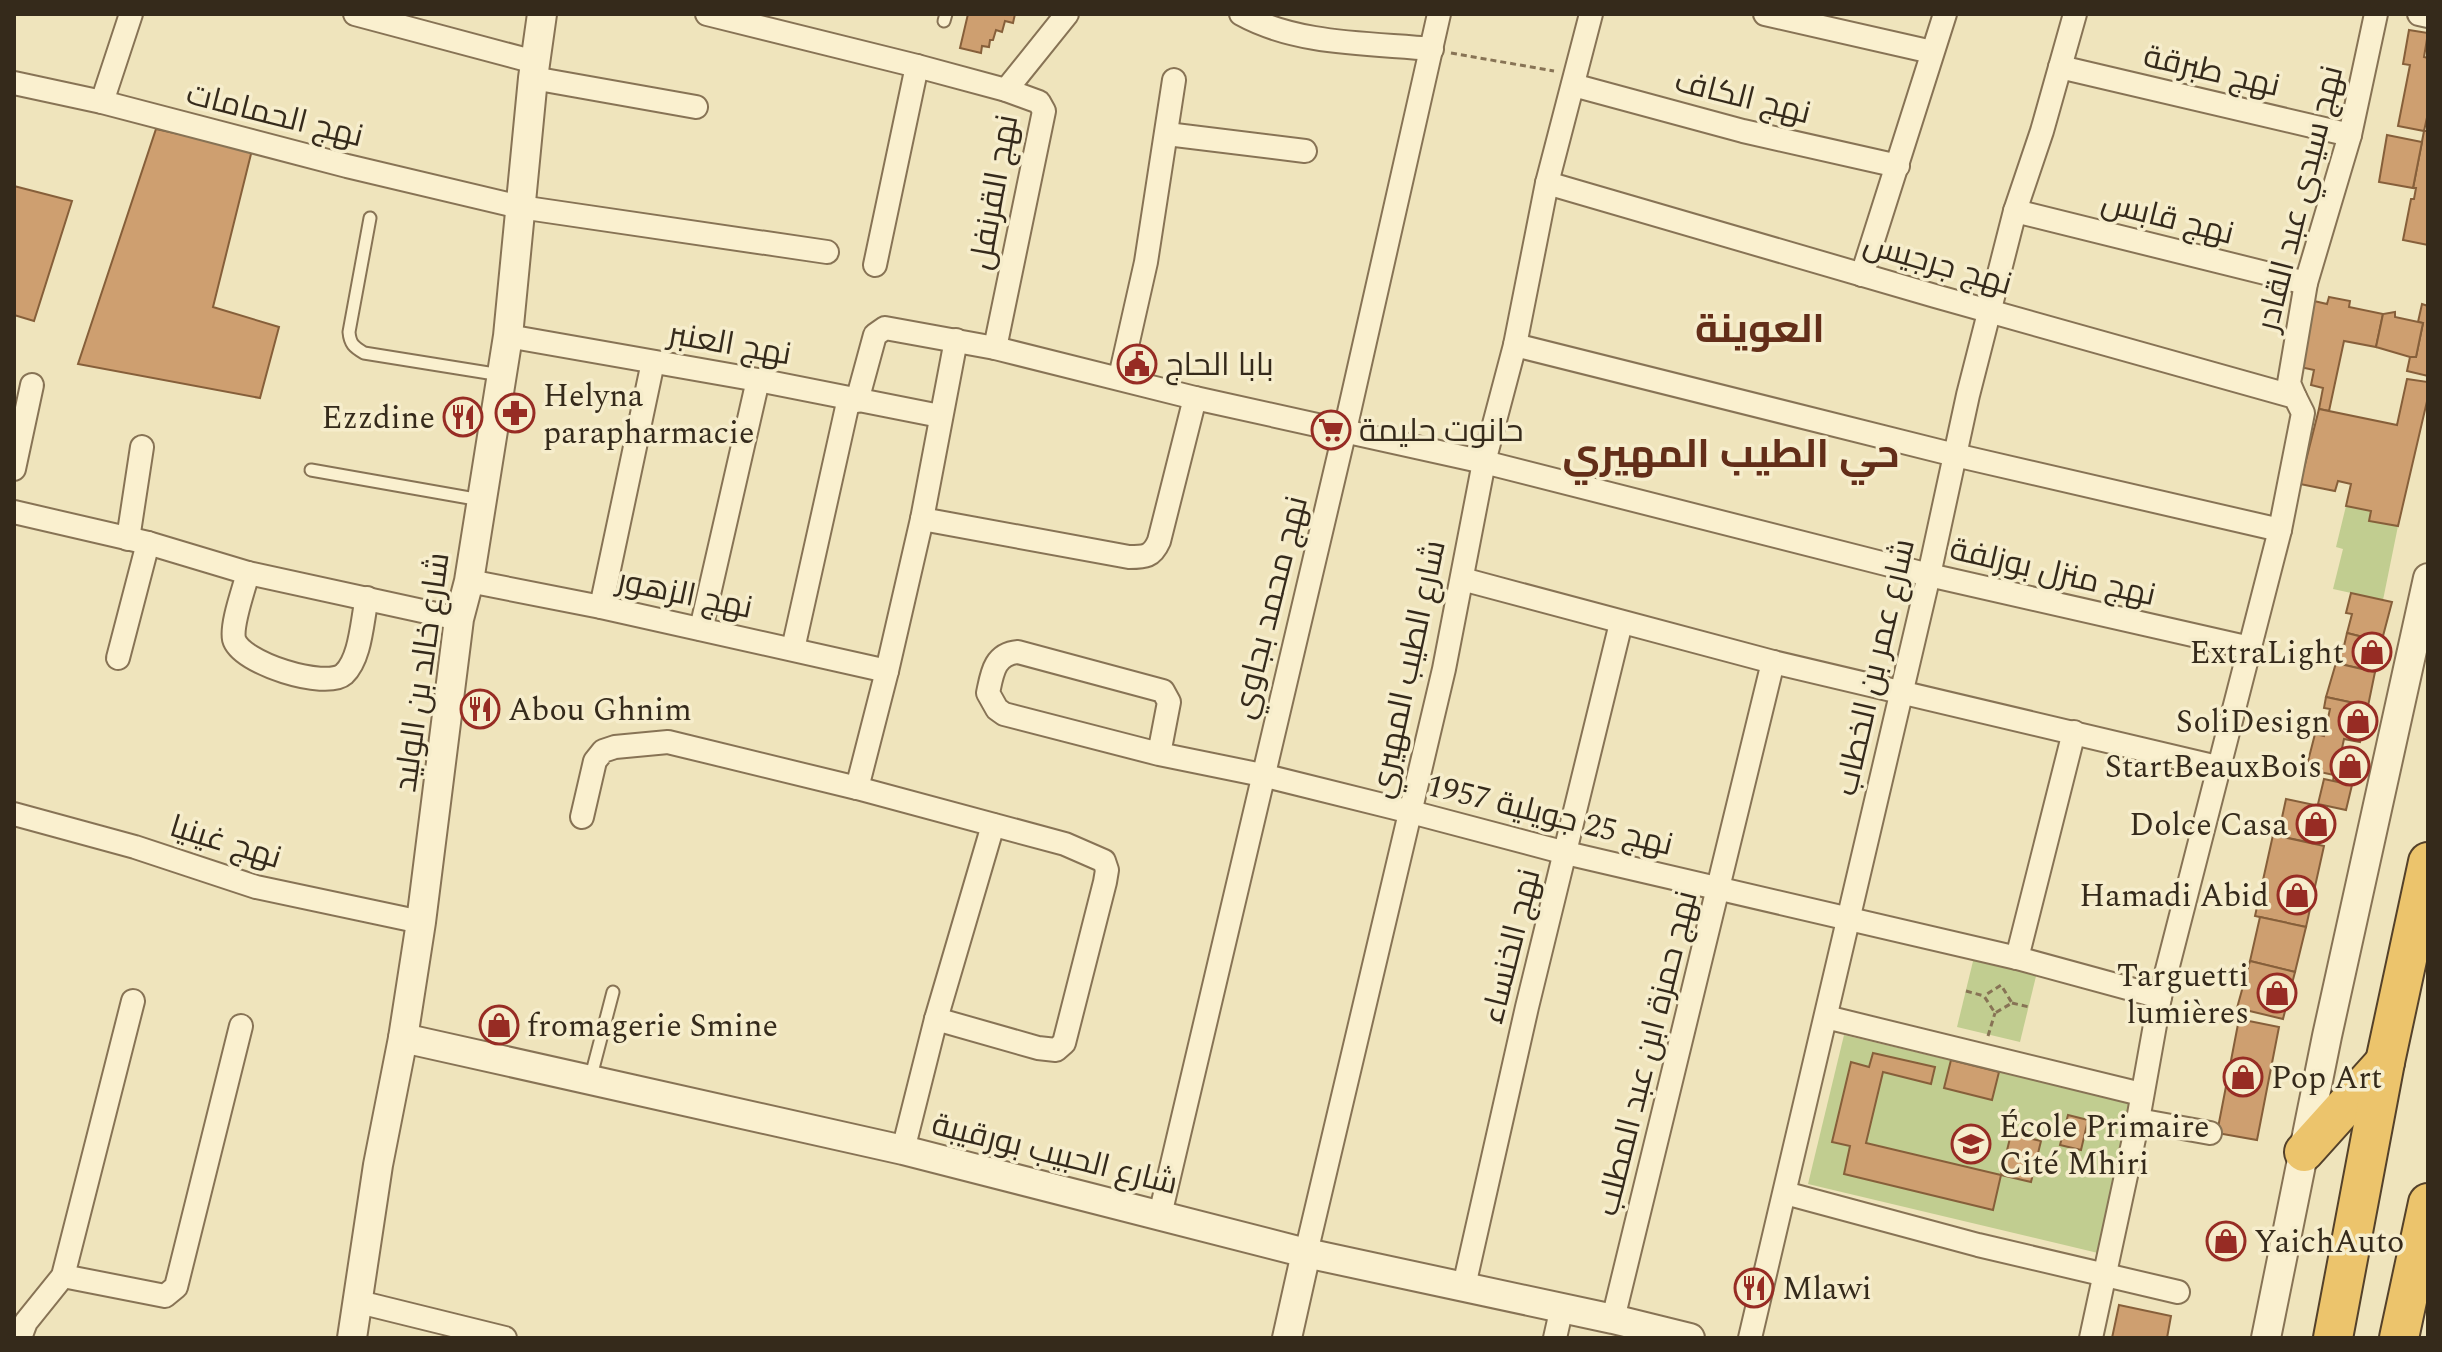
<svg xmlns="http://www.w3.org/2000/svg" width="2442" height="1352" font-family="Spectral,Cairo,serif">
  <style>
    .green { fill: #c1cd90 }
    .building { fill: #ce9f70; stroke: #865f3a; stroke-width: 2 }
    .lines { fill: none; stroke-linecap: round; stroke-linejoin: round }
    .service-casing { stroke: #877355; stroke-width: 15 }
    .minor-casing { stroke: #877355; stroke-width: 26 }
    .tertiary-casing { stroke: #877355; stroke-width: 32 }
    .trunk-casing { stroke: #54412a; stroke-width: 42 }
    .path { stroke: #877355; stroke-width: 3; stroke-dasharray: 6 4; stroke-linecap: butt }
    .service { stroke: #faf0cf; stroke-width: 11 }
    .minor { stroke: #faf0cf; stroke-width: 22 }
    .tertiary { stroke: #faf0cf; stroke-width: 28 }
    .trunk { stroke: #ecc46c; stroke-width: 38 }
    .labels { text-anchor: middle; stroke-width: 7; stroke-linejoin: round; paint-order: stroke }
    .street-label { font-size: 32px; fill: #352a1b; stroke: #f6edcc }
    .poi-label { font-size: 32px; fill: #352a1b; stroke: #f6edcc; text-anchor: start }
    .district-label { font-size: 40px; font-weight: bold; fill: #632e19; stroke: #f6edcc }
  </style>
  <rect width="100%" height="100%" fill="#efe4bc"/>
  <g class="green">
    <path d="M2346 506 2371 511 2369 521 2398 526 2383 600 2333 589 2343 549 2336 547Z"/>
    <path d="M1975 953 2038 968 2020 1042 1957 1027Z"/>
    <path d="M1844 1035 2134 1104 2098 1253 1808 1184Z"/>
  </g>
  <g class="building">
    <path d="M968 14H1015L1013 23 1005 21 1002 32 996 30 993 40H990L989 47 982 46 981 53 960 48Z"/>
    <path d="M2409 30 2428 33 2424 57 2428 58V113L2424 131 2398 126 2410 65 2403 64Z"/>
    <path d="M156 129 252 150 213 307 279 327 260 398 78 364Z"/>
    <path d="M2424 131H2428V245L2403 240 2411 199H2414L2416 188H2413Z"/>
    <path d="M2387 135 2422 142 2413 188 2379 182Z"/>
    <path d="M14 186 72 201 34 321 14 315Z"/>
    <path d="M2329 297 2350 301 2349 307 2383 314 2376 347 2344 341 2329 411 2319 409 2323 388 2311 385 2314 370 2300 367 2314 301 2327 304Z"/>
    <path d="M2422 304 2428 306V376L2407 371 2410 357H2416L2423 323 2418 322Z"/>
    <path d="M2395 312V317L2423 323 2416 357H2410L2376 347 2383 314Z"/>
    <path d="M2407 379 2428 382V397L2398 526 2369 521 2371 511 2346 506 2351 484 2338 481 2335 491 2300 484 2319 409 2397 425Z"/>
    <path d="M2351 593 2392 602 2383 636 2373 634 2371 639 2347 633 2352 614 2346 613Z"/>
    <path d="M2347 633 2371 639 2373 634 2383 636 2375 672 2336 663 2340 645 2344 646Z"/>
    <path d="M2336 663 2375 672 2368 706 2326 697Z"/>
    <path d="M2326 697 2368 706 2360 742 2344 739 2341 753 2359 757 2352 785 2333 781 2334 775 2306 769 2315 734 2324 736 2330 709 2324 708Z"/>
    <path d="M2324 779 2352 785 2346 810 2318 804Z"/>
    <path d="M2286 799 2324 807 2317 844 2278 836Z"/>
    <path d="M2273 835 2324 846 2306 927 2255 916Z"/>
    <path d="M2260 917 2306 927 2295 972 2250 961Z"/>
    <path d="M2250 961 2295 972 2283 1019 2237 1008Z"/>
    <path d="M2239 1019 2279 1027 2257 1140 2217 1133Z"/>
    <path d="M1873 1053 1935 1067 1931 1084 1883 1072 1866 1143 2001 1175 1993 1210 1844 1174 1850 1146 1832 1142 1851 1062 1869 1067Z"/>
    <path d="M1951 1060 1999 1072 1992 1100 1944 1088Z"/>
    <path d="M2068 1115 2088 1120 2081 1150 2060 1145Z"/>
    <path d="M2011 1134 2041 1141 2031 1182 2001 1175Z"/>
    <path d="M2119 1305 2171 1316 2167 1338H2112Z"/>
  </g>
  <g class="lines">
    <g class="service-casing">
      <g id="service">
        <path d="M944 21 946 14"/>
        <path d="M370 218 349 332C350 344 354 347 364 353L501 375"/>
        <path d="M311 470 481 500"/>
        <path d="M590 1080 613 992"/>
      </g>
    </g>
    <g class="minor-casing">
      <g id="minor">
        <path d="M355 14 535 62"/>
        <path d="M707 14 917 66 1006 90 1039 102 1044 111 995 348"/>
        <path d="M1241 14C1297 45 1369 43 1432 49"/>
        <path d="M1765 14 1932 52"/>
        <path d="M2419 14 2428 16"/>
        <path d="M2060 67 2350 135"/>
        <path d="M533 78 696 107"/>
        <path d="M14 83 102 102 347 166 520 207 827 252"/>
        <path d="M1573 85 1743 131 1898 166"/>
        <path d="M1006 90 1067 14"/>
        <path d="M102 102 131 14"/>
        <path d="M1167 134 1305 151"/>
        <path d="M1547 183 1935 296 2295 397 2303 413 2280 530 2160 997 2138 1120 2091 1338"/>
        <path d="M2015 211 2306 283"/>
        <path d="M875 265 917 66"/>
        <path d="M1862 275 1945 14"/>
        <path d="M508 336 758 380 940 416"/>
        <path d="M1515 345 1955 455 2280 530"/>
        <path d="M1120 377 1146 262 1174 80"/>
        <path d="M2295 397 2289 383 2306 283 2350 135 2376 14"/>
        <path d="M857 401 875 335 885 328 995 348 1195 398 1484 462 1929 575 2250 648"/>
        <path d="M14 469 32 385"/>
        <path d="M14 512 148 543 248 573 459 619"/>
        <path d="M922 519 1129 557C1145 557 1152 557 1159 541L1195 398"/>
        <path d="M128 539 142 447"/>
        <path d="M248 573C244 589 231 624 234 639 240 663 326 690 344 674 361 658 362 620 367 598"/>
        <path d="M1462 579 1773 662 2217 767"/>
        <path d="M469 581 601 607 887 671"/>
        <path d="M601 607 653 362"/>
        <path d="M701 629 758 380"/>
        <path d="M793 649 849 398"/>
        <path d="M118 658 148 543"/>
        <path d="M1159 754 1169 702 1163 691 1018 652C994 654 992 674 988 693L997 709 1004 714 1159 754 1262 775 1411 812 1566 853 2017 958 2160 997"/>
        <path d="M857 788 887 671 922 519 956 340"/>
        <path d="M14 814 135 847 256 887 421 922"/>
        <path d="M582 817 595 761 603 751 615 747 668 742 857 788 1065 844 1104 861 1107 870 1105 882 1064 1043 1056 1050 1038 1048 936 1019"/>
        <path d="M2017 958 2074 732"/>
        <path d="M1826 1017 2141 1094"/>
        <path d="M2138 1120 2210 1133"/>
        <path d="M903 1150 936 1019 993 825"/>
        <path d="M1785 1193 1978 1245 2178 1292"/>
        <path d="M1160 1215 1345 430 1439 14"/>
        <path d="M1306 1253 1444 669 1484 462 1515 345 1547 183 1591 14"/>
        <path d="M63 1276 165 1296 176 1287 241 1026"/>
        <path d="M1464 1286 1527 1007 1621 623"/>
        <path d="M359 1302 505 1338"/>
        <path d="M1613 1319 1773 662"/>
        <path d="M20 1338 26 1322 63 1276 133 1001"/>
        <path d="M1555 1338 1562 1307"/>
        <path d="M1750 1338 1929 575 1968 395 2015 211 2042 131 2075 14"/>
      </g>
    </g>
    <g class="tertiary-casing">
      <g id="tertiary">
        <path d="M403 1038 903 1150 1306 1253 1613 1319 1690 1338"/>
        <path d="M352 1338 378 1165 403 1038 421 922 459 619 469 581 508 336 533 78 542 14"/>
        <path d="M1287 1338 1306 1253"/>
        <path d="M2266 1338 2327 1036 2428 578"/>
      </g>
    </g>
    <g class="trunk-casing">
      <g id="trunk">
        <path d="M2304 1152 2385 1062"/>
        <path d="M2333 1338 2385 1062 2428 862"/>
        <path d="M2399 1338 2428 1203"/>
      </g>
    </g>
    <g class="path">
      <path d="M1451 53 1554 71"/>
      <path d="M1966 991 1984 996 1995 1013 2012 1003 2001 985 1984 996"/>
      <path d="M2012 1003 2029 1007"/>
      <path d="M1988 1036 1995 1013"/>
    </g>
    <use href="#service" class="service"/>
    <use href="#minor" class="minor"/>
    <use href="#tertiary" class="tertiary"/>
    <use href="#trunk" class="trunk"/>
  </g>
  <defs>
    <g id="civic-ring" transform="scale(2)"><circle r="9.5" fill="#f6edcc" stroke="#972c24" stroke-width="1.5"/><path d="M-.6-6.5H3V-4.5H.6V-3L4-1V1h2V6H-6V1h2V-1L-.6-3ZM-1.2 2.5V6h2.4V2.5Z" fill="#972c24"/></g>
    <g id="pharmacy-ring" transform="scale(2)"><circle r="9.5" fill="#f6edcc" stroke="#972c24" stroke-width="1.5"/><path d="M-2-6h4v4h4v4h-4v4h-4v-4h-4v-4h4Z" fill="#972c24"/></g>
    <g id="restaurant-ring" transform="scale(2)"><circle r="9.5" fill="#f6edcc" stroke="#972c24" stroke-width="1.5"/><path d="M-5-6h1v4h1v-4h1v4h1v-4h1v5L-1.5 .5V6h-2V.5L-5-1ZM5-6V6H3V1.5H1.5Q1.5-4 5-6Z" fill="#972c24"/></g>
    <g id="supermarket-ring" transform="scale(2)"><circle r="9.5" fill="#f6edcc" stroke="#972c24" stroke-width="1.5"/><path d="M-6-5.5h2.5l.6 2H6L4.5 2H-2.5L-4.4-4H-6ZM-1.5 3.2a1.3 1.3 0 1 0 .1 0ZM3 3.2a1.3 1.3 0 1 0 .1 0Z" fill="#972c24"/></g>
    <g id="shop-ring" transform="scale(2)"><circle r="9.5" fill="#f6edcc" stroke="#972c24" stroke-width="1.5"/><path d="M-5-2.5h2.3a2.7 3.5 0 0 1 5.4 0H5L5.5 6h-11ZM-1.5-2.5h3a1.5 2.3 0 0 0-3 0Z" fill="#972c24"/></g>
    <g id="school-ring" transform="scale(2)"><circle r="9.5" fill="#f6edcc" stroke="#972c24" stroke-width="1.5"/><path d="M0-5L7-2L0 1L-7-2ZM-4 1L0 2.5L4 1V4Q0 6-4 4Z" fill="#972c24"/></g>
  </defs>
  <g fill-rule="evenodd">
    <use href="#civic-ring" x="1137" y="364"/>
    <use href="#pharmacy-ring" x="515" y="413"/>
    <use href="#restaurant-ring" x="463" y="417"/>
    <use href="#supermarket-ring" x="1331" y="430"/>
    <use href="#shop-ring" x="2372" y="652"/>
    <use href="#restaurant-ring" x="480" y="709"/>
    <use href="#shop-ring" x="2358" y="721"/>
    <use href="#shop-ring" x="2350" y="766"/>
    <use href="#shop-ring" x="2316" y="824"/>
    <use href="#shop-ring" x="2297" y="895"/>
    <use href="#shop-ring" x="2277" y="993"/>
    <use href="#shop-ring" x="499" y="1025"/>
    <use href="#shop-ring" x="2243" y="1077"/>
    <use href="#school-ring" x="1971" y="1144"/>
    <use href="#shop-ring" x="2226" y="1241"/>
    <use href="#restaurant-ring" x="1754" y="1288"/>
  </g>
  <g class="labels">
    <g class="street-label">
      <text transform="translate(2212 70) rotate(13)" y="11">نهج طبرقة</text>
      <text transform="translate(1743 96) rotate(14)" y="11">نهج الكاف</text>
      <text transform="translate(275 114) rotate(14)" y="11">نهج الحمامات</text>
      <text transform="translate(993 192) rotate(-80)" y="11">نهج القرنفل</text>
      <text transform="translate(2299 198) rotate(-76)" y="11">نهج سيدي عبد القادر</text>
      <text transform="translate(2168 217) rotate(14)" y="11">نهج قابس</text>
      <text transform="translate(1938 263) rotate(16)" y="11">نهج جرجيس</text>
      <text transform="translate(730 343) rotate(10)" y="11">نهج العنبر</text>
      <text transform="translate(2053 571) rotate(13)" y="11">نهج منزل بوزلفة</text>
      <text transform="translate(685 593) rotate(12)" y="11">نهج الزهور</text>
      <text transform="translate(1269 607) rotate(-76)" y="11">نهج محمد بجاوي</text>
      <text transform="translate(1874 667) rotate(-77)" y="11">شارع عمر بن الخطاب</text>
      <text transform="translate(1407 669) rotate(-78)" y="11">شارع الطيب المهيري</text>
      <text transform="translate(421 672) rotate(-82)" y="11">شارع خالد بن الوليد</text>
      <text transform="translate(1550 814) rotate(14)" y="11">نهج 25 جويلية 1957</text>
      <text transform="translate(226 841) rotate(17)" y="11">نهج غينيا</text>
      <text transform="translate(1510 946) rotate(-76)" y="11">نهج الخنساء</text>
      <text transform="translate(1646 1053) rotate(-76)" y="11">نهج حمزة ابن عبد المطلب</text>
      <text transform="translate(1055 1153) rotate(14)" y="11">شارع الحبيب بورقيبة</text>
    </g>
    <g class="poi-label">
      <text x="1165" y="375">بابا الحاج</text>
      <text x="543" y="406">Helyna<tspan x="543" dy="37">parapharmacie</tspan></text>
      <text x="435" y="428" text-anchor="end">Ezzdine</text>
      <text x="1359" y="441">حانوت حليمة</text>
      <text x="2344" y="663" text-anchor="end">ExtraLight</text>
      <text x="508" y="720">Abou Ghnim</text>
      <text x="2330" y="732" text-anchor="end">SoliDesign</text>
      <text x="2322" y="777" text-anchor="end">StartBeauxBois</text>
      <text x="2288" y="835" text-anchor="end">Dolce Casa</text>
      <text x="2269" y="906" text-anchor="end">Hamadi Abid</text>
      <text x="2249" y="986" text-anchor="end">Targuetti<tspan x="2249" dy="37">lumières</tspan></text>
      <text x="527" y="1036">fromagerie Smine</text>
      <text x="2271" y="1088">Pop Art</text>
      <text x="1999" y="1137">École Primaire<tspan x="1999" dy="37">Cité Mhiri</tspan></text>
      <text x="2254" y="1252">YaichAuto</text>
      <text x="1782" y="1299">Mlawi</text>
    </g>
    <g class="district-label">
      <text x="1760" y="342">العوينة</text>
      <text x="1731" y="467">حي الطيب المهيري</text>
    </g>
  </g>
  <rect width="2442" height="1352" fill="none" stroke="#352a1b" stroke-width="32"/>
</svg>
